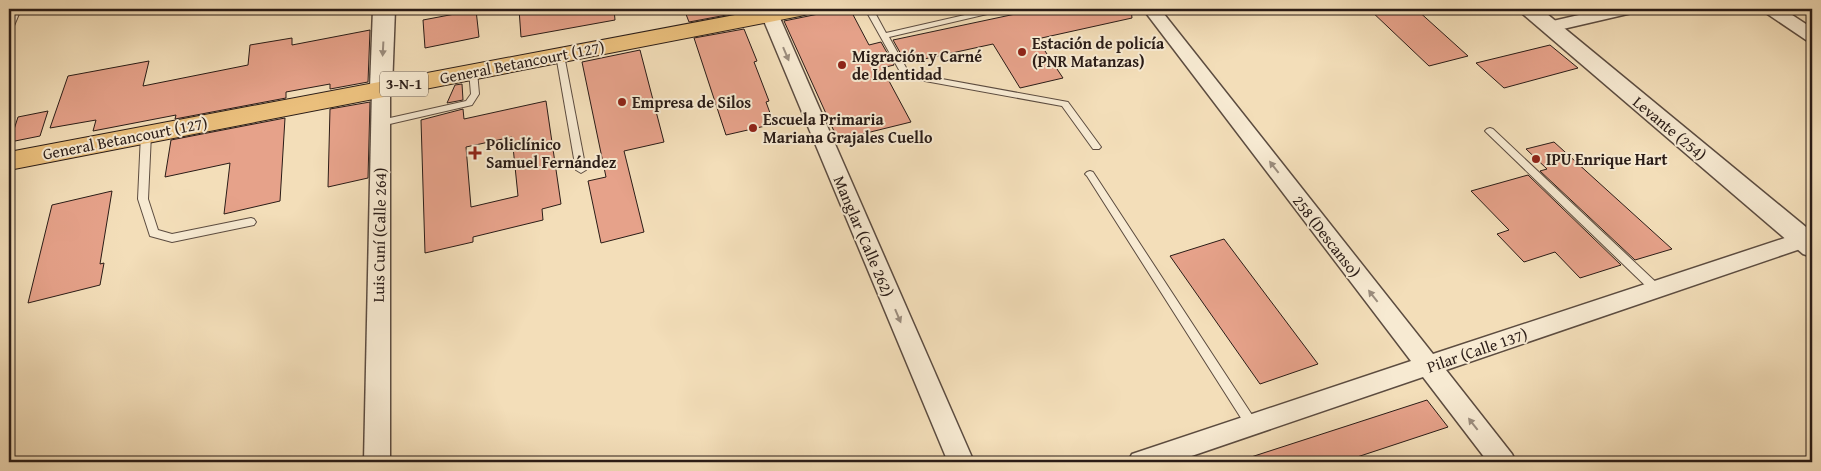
<svg xmlns="http://www.w3.org/2000/svg" width="1821" height="471" font-family="'Gentium Book Plus',serif">
  <style>
    .building { fill: #e6a28a; stroke: #2a1c17; fill-rule: evenodd }
    .lines { fill: none; stroke-linecap: round; stroke-linejoin: round }
    .service-casing { stroke: #5c4c40; stroke-width: 2 }
    .minor-casing { stroke: #5c4c40; stroke-width: 3 }
    .tertiary-casing { stroke: #5c4c40; stroke-width: 3 }
    .primary-casing { stroke: #2a1c17; stroke-width: 2 }
    .service { fill: #f7ead2; fill-rule: evenodd }
    .minor { fill: #f7ead2; fill-rule: evenodd }
    .tertiary { fill: #f7ead2; fill-rule: evenodd }
    .primary { fill: #eabf7c; fill-rule: evenodd }
    .oneway { fill: #9b8d7e }
    .poi-dot { fill: #8f2418; stroke: #f7ead2; stroke-width: 2 }
    .labels { text-anchor: middle; stroke-width: 4; stroke-linejoin: round; paint-order: stroke }
    .shield { fill: #f7ead2; stroke: #685a4f; stroke-width: 1 }
    .shield-label { font-size: 15px; font-weight: bold; fill: #2a1c17 }
    .poi-label { font-size: 16px; font-weight: bold; fill: #2a1c17; stroke: #f7ead2; text-anchor: start }
    .street-label { font-size: 16px; fill: #2a1c17; stroke: #f7ead2 }
  </style>
  <rect width="100%" height="100%" fill="#f3deb9"/>
  <filter id="stains"><feTurbulence type="fractalNoise" baseFrequency=".004" numOctaves="4"/><feColorMatrix values="0 0 0 0 .2 0 0 0 0 .09 0 0 0 0 .02 0 0 0 .5 -.17"/></filter>
  <radialGradient id="worn" r=".72"><stop offset=".6" stop-color="#630" stop-opacity="0"/><stop offset="1" stop-color="#630" stop-opacity=".3"/></radialGradient>
  <g class="building">
    <path d="M519 9H614L615 20 521 37Z"/>
    <path d="M684 9H737V13L689 22Z"/>
    <path d="M843 9H850L869 45 881 42 894 65 882 68 911 122 838 140 784 21Z"/>
    <path d="M1039 9H1131L1132 18 1037 39 1063 78 1020 88 993 44 906 63 893 40Z"/>
    <path d="M1369 9H1416L1468 56 1429 66Z"/>
    <path d="M476 10 479 37 425 48 423 20Z"/>
    <path d="M744 29 757 61 754 62 769 101 766 102 774 124 726 135 694 38Z"/>
    <path d="M370 30 368 82 330 89V84L286 92V98L175 119 176 115 93 131 96 120 50 128 68 76 149 61 143 86 248 65 250 45 292 38V45Z"/>
    <path d="M1550 45 1578 68 1504 88 1476 63Z"/>
    <path d="M640 50 664 142 624 151 644 232 601 243 588 181 606 177 582 62Z"/>
    <path d="M462 84 463 100 447 103 455 85Z"/>
    <path d="M546 101 561 204 542 209 543 220 473 237V242L425 253 421 120 463 109 464 119ZM512 137 518 196 471 207 466 147Z"/>
    <path d="M370 102 368 178 328 187 330 109Z"/>
    <path d="M48 111 40 136 10 142 18 117Z"/>
    <path d="M285 118 280 201 224 214 230 163 165 177 171 140Z"/>
    <path d="M1554 142 1672 249 1635 260 1540 171 1547 169 1526 149Z"/>
    <path d="M1528 175 1621 265 1580 278 1555 252 1524 262 1497 234 1509 230 1471 191Z"/>
    <path d="M112 191 100 264 104 263 100 285 28 303 52 205Z"/>
    <path d="M1224 239 1318 364 1260 384 1170 256Z"/>
    <path d="M1427 400 1448 427 1342 462H1249L1248 458Z"/>
  </g>
  <g class="lines">
    <g class="service-casing">
      <g id="service">
        <path d="M13 9H21L13 28 9 31V19Z"/>
        <path d="M865 9H873L886 33 991 9H1004L1000 11 889 37 909 73 1068 102 1101 147 1099 149H1093L1062 106 903 77Z"/>
        <path d="M560 52 564 55 586 170 581 173 576 170 556 55Z"/>
        <path d="M473 68 477 71 479 94 472 105 381 126 376 123 381 120 466 101 471 94 469 71Z"/>
        <path d="M1490 128 1493 129 1660 286 1661 289 1660 292H1652L1487 133 1485 131 1487 129Z"/>
        <path d="M146 131 151 134 148 199 158 230 172 234 251 218 254 219 256 222 254 225 172 242 150 236 138 199 141 134Z"/>
        <path d="M1090 171 1093 172 1256 421 1258 425 1256 429 1252 430 1248 429 1087 176 1085 174 1087 172Z"/>
      </g>
    </g>
    <g class="minor-casing">
      <g id="minor">
        <path d="M759 9H776L974 462H948Z"/>
        <path d="M1143 9H1160L1433 354 1812 229V245L1446 370 1512 454 1516 462H1488L1423 377 1174 462H1128L1132 454 1411 361Z"/>
        <path d="M1605 9H1635L1632 13 1550 32 1544 31 1541 27 1544 23Z"/>
        <path d="M1764 9H1783L1812 28V41L1806 40 1766 13Z"/>
        <path d="M381 82 388 84 390 88V462H364L372 88 374 84Z"/>
      </g>
    </g>
    <g class="tertiary-casing">
      <g id="tertiary">
        <path d="M373 9H395L392 88 389 93 381 96 373 93 370 88Z"/>
        <path d="M1517 9H1541L1812 232V257L1803 254Z"/>
      </g>
    </g>
    <g class="primary-casing">
      <path id="primary" d="M766 9H811L808 14 800 16 9 170V152Z"/>
    </g>
    <use href="#service" class="service"/>
    <use href="#minor" class="minor"/>
    <use href="#tertiary" class="tertiary"/>
    <use href="#primary" class="primary"/>
  </g>
  <defs><path id="oneway-solid" d="M-6-.8H1V-3.2L6.5 0L1 3.2V.8H-6Z" transform="scale(1.25)"/></defs>
  <g class="oneway">
    <use href="#oneway-solid" transform="translate(383 49) rotate(93)"/>
    <use href="#oneway-solid" transform="translate(786 54) rotate(67)"/>
    <use href="#oneway-solid" transform="translate(1274 167) rotate(-128)"/>
    <use href="#oneway-solid" transform="translate(1373 296) rotate(-128)"/>
    <use href="#oneway-solid" transform="translate(898 316) rotate(67)"/>
    <use href="#oneway-solid" transform="translate(1473 424) rotate(-128)"/>
  </g>
  <g class="poi-dot">
    <circle cx="1022" cy="52" r="5"/>
    <circle cx="842" cy="65" r="5"/>
    <circle cx="622" cy="102" r="5"/>
    <circle cx="753" cy="128" r="5"/>
    <path d="M472.5 145.5h5v5h5v5h-5v5h-5v-5h-5v-5h5z"/>
    <circle cx="1536" cy="159" r="5"/>
  </g>
  <g class="labels">
    <rect class="shield" x="380" y="71.5" width="48" height="25" rx="4"/>
    <g class="shield-label">
      <text x="404" y="89">3-N-1</text>
    </g>
    <g class="poi-label">
      <text x="1032" y="49">Estación de policía<tspan x="1032" dy="18">(PNR Matanzas)</tspan></text>
      <text x="852" y="62">Migración y Carné<tspan x="852" dy="18">de Identidad</tspan></text>
      <text x="632" y="108">Empresa de Silos</text>
      <text x="763" y="125">Escuela Primaria<tspan x="763" dy="18">Mariana Grajales Cuello</tspan></text>
      <text x="486" y="150">Policlínico<tspan x="486" dy="18">Samuel Fernández</tspan></text>
      <text x="1546" y="165">IPU Enrique Hart</text>
    </g>
    <g class="street-label">
      <text transform="translate(522 62) rotate(-11)" y="6">General Betancourt (127)</text>
      <text transform="translate(1670 128) rotate(40)" y="6">Levante (254)</text>
      <text transform="translate(125 138) rotate(-11)" y="6">General Betancourt (127)</text>
      <text transform="translate(379 235) rotate(-89)" y="6">Luis Cuní (Calle 264)</text>
      <text transform="translate(864 236) rotate(67)" y="6">Manglar (Calle 262)</text>
      <text transform="translate(1327 236) rotate(52)" y="6">258 (Descanso)</text>
      <text transform="translate(1477 350) rotate(-19)" y="6">Pilar (Calle 137)</text>
    </g>
  </g>
  <rect width="1821" height="471" fill="none" stroke="#f3deb9" stroke-width="30"/>
  <rect x="10" y="10" width="1801" height="451" fill="none" stroke="#2a1c17" stroke-width="2.5"/>
  <rect x="15" y="15" width="1791" height="441" fill="none" stroke="#2a1c17"/>
  <rect width="100%" height="100%" filter="url(#stains)"/>
  <rect width="100%" height="100%" fill="url(#worn)"/>
</svg>
